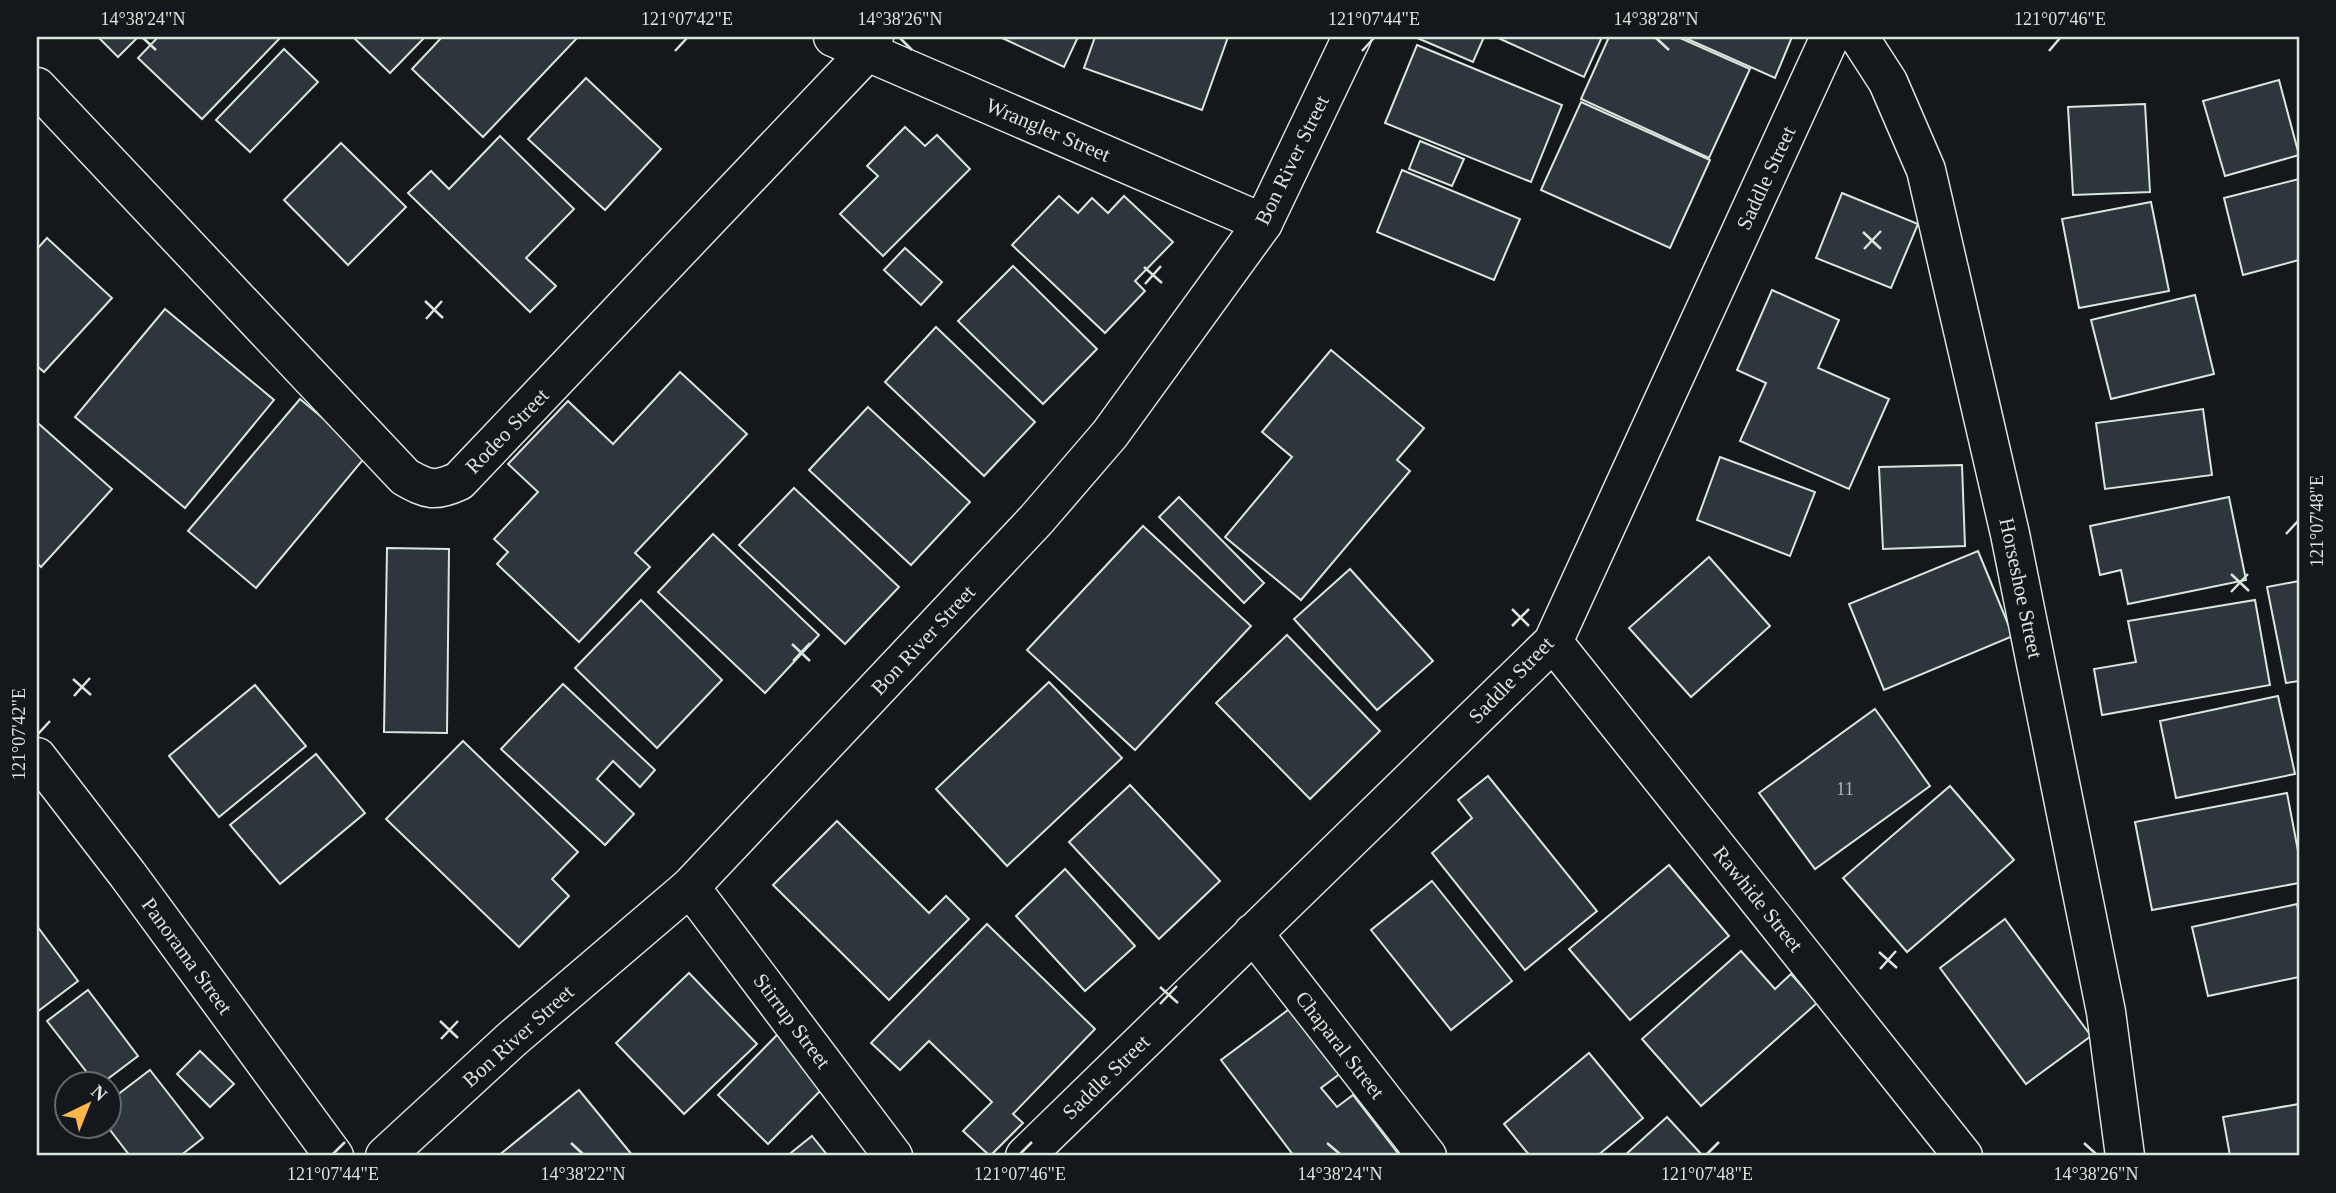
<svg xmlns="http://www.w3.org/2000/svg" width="2336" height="1193" font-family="Georgia,serif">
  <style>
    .building { fill: #2c363c; stroke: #d8e6dc; stroke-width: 2 }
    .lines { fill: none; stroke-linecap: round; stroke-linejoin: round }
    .minor-casing { stroke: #d8e6dc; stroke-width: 41 }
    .minor { stroke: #14181c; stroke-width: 38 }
    .ticks { fill: none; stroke: #d8e6dc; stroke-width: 2.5 }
    .labels { text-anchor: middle; stroke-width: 5; stroke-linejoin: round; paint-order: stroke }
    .number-label { font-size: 18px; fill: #adbab4 }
    .street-label { font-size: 21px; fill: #d8e6dc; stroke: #14181c }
    .neatline { fill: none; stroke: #d8e6dc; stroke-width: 2.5 }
    .ticks-label { font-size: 18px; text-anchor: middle; fill: #d8e6dc }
  </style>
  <rect width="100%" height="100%" fill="#14181c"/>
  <g class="building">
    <path d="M98 37H138L118 57Z"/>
    <path d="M158 37H281L202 119 138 58Z"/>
    <path d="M353 37H425L390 73Z"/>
    <path d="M442 37H578L483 137 412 69Z"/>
    <path d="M1000 37H1078L1064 67Z"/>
    <path d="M1095 37H1228L1202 110 1084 68Z"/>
    <path d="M1415 37H1484L1473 62Z"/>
    <path d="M1496 37H1602L1584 77Z"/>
    <path d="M1609 37H1678L1750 69 1709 158 1581 99Z"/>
    <path d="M1683 37H1792L1775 78Z"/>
    <path d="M1417 45 1562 105 1531 182 1385 123Z"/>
    <path d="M284 49 318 82 250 152 216 120Z"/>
    <path d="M586 78 661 149 605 210 528 139Z"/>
    <path d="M2279 80 2299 155 2225 176 2203 101Z"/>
    <path d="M1581 102 1710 160 1670 248 1541 190Z"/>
    <path d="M2145 104 2150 192 2073 195 2068 107Z"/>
    <path d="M905 127 925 146 937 135 970 169 883 256 840 214 878 176 867 166Z"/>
    <path d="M500 136 574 209 526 258 556 286 530 312 408 193 431 171 449 189Z"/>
    <path d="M1420 141 1464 159 1452 186 1409 169Z"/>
    <path d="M341 143 406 207 348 265 284 200Z"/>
    <path d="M1402 170 1520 219 1494 280 1377 232Z"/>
    <path d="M2299 179V260L2243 275 2224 198Z"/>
    <path d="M1842 193 1918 224 1891 288 1816 258Z"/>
    <path d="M1059 196 1078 213 1092 198 1108 213 1124 196 1173 242 1135 281 1145 291 1105 333 1012 245Z"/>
    <path d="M2151 202 2169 291 2079 308 2062 219Z"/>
    <path d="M47 238 112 298 44 372 37 366V249Z"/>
    <path d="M905 248 942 282 921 305 884 270Z"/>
    <path d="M1013 266 1097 349 1043 404 958 321Z"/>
    <path d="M1772 290 1839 320 1818 368 1889 399 1849 489 1740 441 1766 383 1737 370Z"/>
    <path d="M2195 295 2214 374 2111 399 2091 320Z"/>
    <path d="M165 309 274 400 185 508 75 417Z"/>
    <path d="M936 327 1035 422 984 476 885 382Z"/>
    <path d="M1331 350 1424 428 1397 460 1410 471 1301 600 1225 537 1292 457 1262 432Z"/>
    <path d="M680 372 747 434 635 553 650 567 579 642 497 564 508 552 494 539 538 492 508 464 568 401 613 444Z"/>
    <path d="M300 399 367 455 256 588 188 531Z"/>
    <path d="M868 407 970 502 911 565 809 470Z"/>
    <path d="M2203 409 2212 475 2105 489 2096 423Z"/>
    <path d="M39 424 112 489 41 567 37 563V426Z"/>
    <path d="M1720 457 1815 492 1790 556 1697 520Z"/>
    <path d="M1962 465 1965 546 1883 549 1879 467Z"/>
    <path d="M794 488 899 587 845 644 739 545Z"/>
    <path d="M1179 497 1264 583 1244 603 1159 517Z"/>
    <path d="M2229 497 2246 580 2128 604 2121 570 2100 575 2090 526Z"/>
    <path d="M1143 526 1251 626 1135 750 1027 650Z"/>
    <path d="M713 534 819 635 765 693 658 592Z"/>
    <path d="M387 548 449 549 447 733 384 732Z"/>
    <path d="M1978 551 2013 636 1884 690 1849 604Z"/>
    <path d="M1709 557 1770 626 1691 697 1629 628Z"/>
    <path d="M1350 569 1433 661 1377 710 1294 619Z"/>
    <path d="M2299 581V681L2286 683 2267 587Z"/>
    <path d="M641 600 722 680 657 748 575 668Z"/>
    <path d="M2255 600 2270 685 2102 715 2094 669 2136 662 2128 621Z"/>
    <path d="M1287 635 1380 731 1310 799 1216 703Z"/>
    <path d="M1049 682 1122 758 1007 866 936 789Z"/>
    <path d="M563 684 655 770 640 787 613 761 597 779 634 814 605 845 501 749Z"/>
    <path d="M255 685 306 746 219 817 169 756Z"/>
    <path d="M2278 696 2295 774 2176 798 2160 721Z"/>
    <path d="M1875 709 1930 786 1815 869 1759 793Z"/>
    <path d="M463 741 578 852 552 879 569 896 519 947 386 819Z"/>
    <path d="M316 754 365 813 280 884 230 825Z"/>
    <path d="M1488 776 1597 911 1525 970 1432 853 1472 818 1458 800Z"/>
    <path d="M1130 785 1220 881 1159 939 1069 842Z"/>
    <path d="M1950 786 2014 860 1907 952 1843 878Z"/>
    <path d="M2287 793 2299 856V883L2152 910 2135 822Z"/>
    <path d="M837 821 929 913 946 896 969 919 889 1000 773 885Z"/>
    <path d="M1669 865 1729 936 1630 1020 1569 949Z"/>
    <path d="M1065 869 1135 946 1085 991 1016 916Z"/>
    <path d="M1432 881 1512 981 1451 1030 1371 930Z"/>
    <path d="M2297 904 2299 914V977L2208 996 2192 927Z"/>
    <path d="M2005 919 2091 1036 2026 1084 1940 968Z"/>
    <path d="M987 924 1095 1029 1013 1114 1023 1123 990 1156 963 1131 992 1102 929 1041 900 1070 871 1043Z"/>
    <path d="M37 926 78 981 37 1012Z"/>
    <path d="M1741 951 1775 989 1791 974 1817 1003 1701 1106 1642 1039Z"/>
    <path d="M689 973 757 1044 684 1114 616 1043Z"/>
    <path d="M88 990 138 1056 101 1084H96L47 1021Z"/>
    <path d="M1296 1004 1345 1070 1321 1088 1337 1107 1353 1095 1400 1156H1294L1221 1060Z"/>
    <path d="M779 1033 829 1082 768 1144 718 1095Z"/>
    <path d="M200 1051 234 1084 210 1107 177 1074Z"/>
    <path d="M1589 1053 1643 1118 1597 1156H1530L1504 1124Z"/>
    <path d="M150 1070 203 1138 180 1156H130L107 1126 108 1102Z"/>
    <path d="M579 1090 633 1156H498Z"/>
    <path d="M2299 1104V1156H2230L2223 1117Z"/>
    <path d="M1667 1117 1703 1156H1624Z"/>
    <path d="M812 1136 828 1156H787Z"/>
  </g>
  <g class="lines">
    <g class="minor-casing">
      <g id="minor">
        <path d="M833 37 1263 223"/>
        <path d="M1859 37 1888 82 1926 170 2010 534 2106 1012 2125 1156"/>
        <path d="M37 87 405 477C428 490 435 492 459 481L867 52 874 37"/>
        <path d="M1553 642 1963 1156"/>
        <path d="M37 757 128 875 334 1156"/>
        <path d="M690 887 893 1156"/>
        <path d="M1253 933 1427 1156"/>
        <path d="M385 1156 512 1039 690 887 1036 520 1110 434 1263 223 1352 37"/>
        <path d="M1025 1156 1553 642 1830 37"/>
      </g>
    </g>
    <use href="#minor" class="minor"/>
  </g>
  <path class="ticks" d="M143 38 156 50M900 38 912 50M1656 38 1669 50M675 51 687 38M1362 51 1374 38M2049 51 2060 38M1863 232 1881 249M1864 249 1881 231M1144 267 1162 283M1145 284 1161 266M425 301 443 318M426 319 442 301M2286 534 2298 521M2231 574 2249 591M2231 592 2248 574M1512 609 1529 626M1512 626 1529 609M792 644 810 661M793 661 810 643M73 679 91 695M74 696 90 678M38 734 50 721M1879 952 1897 968M1880 969 1896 951M1160 987 1178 1003M1160 1004 1177 986M440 1021 458 1038M441 1039 458 1021M571 1143 583 1154M1327 1143 1340 1154M2084 1143 2096 1154M333 1154 345 1142M1020 1154 1032 1142M1707 1154 1719 1142"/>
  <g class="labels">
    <g class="number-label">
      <text x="1845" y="795">11</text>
    </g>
    <g class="street-label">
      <text transform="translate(1048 130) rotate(23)" y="7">Wrangler Street</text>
      <text transform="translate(1292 160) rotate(-64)" y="7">Bon River Street</text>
      <text transform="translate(1766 178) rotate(-65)" y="7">Saddle Street</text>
      <text transform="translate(507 431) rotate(-46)" y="7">Rodeo Street</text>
      <text transform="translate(2021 588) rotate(78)" y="7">Horseshoe Street</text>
      <text transform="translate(923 640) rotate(-47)" y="7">Bon River Street</text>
      <text transform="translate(1511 680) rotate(-46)" y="7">Saddle Street</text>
      <text transform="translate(1758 899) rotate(51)" y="7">Rawhide Street</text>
      <text transform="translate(187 956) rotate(54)" y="7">Panorama Street</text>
      <text transform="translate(792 1021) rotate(53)" y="7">Stirrup Street</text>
      <text transform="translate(518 1036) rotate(-42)" y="7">Bon River Street</text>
      <text transform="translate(1340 1045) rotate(52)" y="7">Chaparal Street</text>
      <text transform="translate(1106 1077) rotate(-44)" y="7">Saddle Street</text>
    </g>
  </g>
  <rect width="2336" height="1193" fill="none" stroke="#14181c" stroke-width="77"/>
  <g transform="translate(88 1105) rotate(43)"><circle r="33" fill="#14181c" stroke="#626a69" stroke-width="2"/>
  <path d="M0-5L12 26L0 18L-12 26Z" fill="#ffb74d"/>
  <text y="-10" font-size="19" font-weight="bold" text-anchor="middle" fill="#d8e6dc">N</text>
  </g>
  <rect x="38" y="38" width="2260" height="1116" class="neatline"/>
  <g class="ticks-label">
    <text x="143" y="25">14°38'24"N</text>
    <text x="687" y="25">121°07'42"E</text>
    <text x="900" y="25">14°38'26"N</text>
    <text x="1374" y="25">121°07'44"E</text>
    <text x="1656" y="25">14°38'28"N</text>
    <text x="2060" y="25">121°07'46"E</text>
    <text transform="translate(2317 521) rotate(-90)" y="6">121°07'48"E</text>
    <text transform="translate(19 734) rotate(-90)" y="6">121°07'42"E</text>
    <text x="333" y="1180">121°07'44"E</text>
    <text x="583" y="1180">14°38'22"N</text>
    <text x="1020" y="1180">121°07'46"E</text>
    <text x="1340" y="1180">14°38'24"N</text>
    <text x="1707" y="1180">121°07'48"E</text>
    <text x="2096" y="1180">14°38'26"N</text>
  </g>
</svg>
